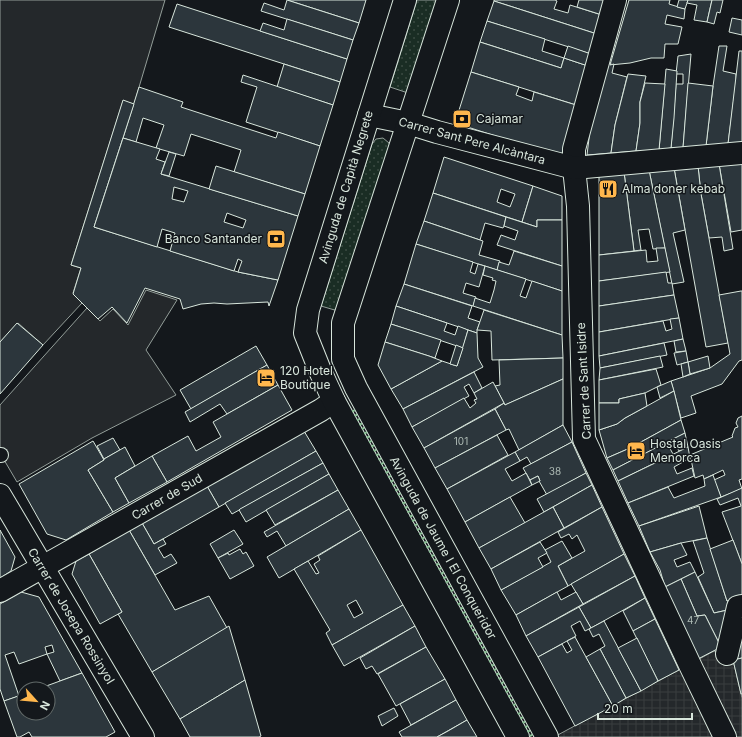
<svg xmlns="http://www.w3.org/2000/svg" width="742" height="737" font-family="Inter,sans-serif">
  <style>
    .grass { fill: url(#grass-dots); stroke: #939e99 }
    .parking { fill: #24282b; stroke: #939e99 }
    .plaza { fill: url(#plaza-grid); stroke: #939e99 }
    .building { fill: #2c363c; stroke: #d8e6dc; fill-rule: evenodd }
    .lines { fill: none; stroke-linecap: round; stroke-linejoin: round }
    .service-casing { stroke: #d8e6dc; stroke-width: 16 }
    .minor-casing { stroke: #d8e6dc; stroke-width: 24 }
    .tertiary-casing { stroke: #d8e6dc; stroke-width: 24 }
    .service { stroke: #14181c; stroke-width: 14 }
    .minor { stroke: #14181c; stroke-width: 22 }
    .tertiary { stroke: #14181c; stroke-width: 22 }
    .hedge { stroke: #8ac095; stroke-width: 3; stroke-dasharray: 2 3; stroke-linecap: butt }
    .labels { text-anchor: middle; stroke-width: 3; stroke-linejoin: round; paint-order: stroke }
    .number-label { font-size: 10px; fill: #adbab4 }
    .poi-label { font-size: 12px; fill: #d8e6dc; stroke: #14181c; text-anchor: start }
    .street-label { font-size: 12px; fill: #d8e6dc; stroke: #14181c }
  </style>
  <defs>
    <pattern id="grass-dots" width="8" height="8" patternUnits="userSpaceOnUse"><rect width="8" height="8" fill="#1a2d24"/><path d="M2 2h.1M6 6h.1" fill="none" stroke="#3b4b43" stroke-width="1.8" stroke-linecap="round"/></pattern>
    <pattern id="plaza-grid" width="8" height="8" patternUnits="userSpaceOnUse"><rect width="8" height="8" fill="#24282b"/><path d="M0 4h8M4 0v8" fill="none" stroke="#393d3f"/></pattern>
  </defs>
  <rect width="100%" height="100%" fill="#14181c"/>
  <g class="grass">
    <path d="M417 0H438L408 93 390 87Z"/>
    <path d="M383 138 389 143 391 150 338 311 321 306 372 144 376 139Z"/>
  </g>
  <g class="parking">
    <path d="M0 0H165L134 104 123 101 71 265 81 268 73 293 82 303 43 345 18 323 0 342Z"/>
    <path d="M146 290 177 300 146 350 176 395 92 438 17 482 0 453V405L87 308 100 321 113 309 128 325Z"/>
  </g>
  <path class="plaza" d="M714 651 727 654 733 660 742 698V737H554Z"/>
  <g class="building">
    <path d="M287 0H366L359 23Z"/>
    <path d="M287 0 359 23 353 40 261 11 264 3 284 10Z"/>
    <path d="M494 0H555L557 1 554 9 568 13 570 5 602 15 597 34 494 1Z"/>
    <path d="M579 0H606L602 15 577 7Z"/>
    <path d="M629 0H670L669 4 685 9 684 19 667 15 665 24 682 27 678 44H665L664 58H651L630 63 610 65Z"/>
    <path d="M679 0H688L685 9 677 7Z"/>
    <path d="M688 0H712L707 22 694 20 697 5 687 3Z"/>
    <path d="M712 0H723L720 13 717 12 714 24 707 22Z"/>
    <path d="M494 1 597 34 591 54 487 21Z"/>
    <path d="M177 4 347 59 340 82 169 27Z"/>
    <path d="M732 18 742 20V35L729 32Z"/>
    <path d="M287 19 353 40 347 59 260 31 263 23 284 30Z"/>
    <path d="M487 21 545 39 542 51 564 58 561 68 480 42Z"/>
    <path d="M480 42 561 68 564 58 588 66 576 105 471 72Z"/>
    <path d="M568 46 591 54 588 66 564 58Z"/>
    <path d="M719 46H727L723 71 736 74V82L728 144 706 146 713 86Z"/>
    <path d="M739 51H742V143L728 144Z"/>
    <path d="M691 54 683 148H671L676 84H683V74H676L678 56Z"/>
    <path d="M607 62 611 63 610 65 614 64 612 73 627 77 615 125 611 153 587 155 593 105Z"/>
    <path d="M284 64 340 82 333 105 277 87Z"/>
    <path d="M666 69 677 71 674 118 671 148 659 150Z"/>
    <path d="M471 72 519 87 516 95 532 101 534 92 576 105 561 157 455 123Z"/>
    <path d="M628 74 646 76 640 102V123L636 151 611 153 615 125Z"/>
    <path d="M243 75 333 105 320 146 246 122 257 87 241 82Z"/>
    <path d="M645 83 665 84 659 150 636 151 640 123V102Z"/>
    <path d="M688 83 713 86 706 146 683 148Z"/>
    <path d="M139 87 183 102 181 107 276 138 278 132 320 146 305 194 234 172 241 150 191 134 184 156 156 148 164 125 143 118 136 142 123 138Z"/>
    <path d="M123 100 134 104 94 227 238 272 278 280 269 306 268 302 227 304 214 303 201 304 183 309 180 299 145 288 127 323 112 307 98 319 73 294 81 268 71 265Z"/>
    <path d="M123 138 160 149 156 159 165 162 161 174 298 216 278 280 238 272 242 261 238 259 234 271 170 251 175 233 162 229 157 247 94 227ZM174 187 188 191 184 202 172 199ZM227 213 246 220 243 228 224 222Z"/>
    <path d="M169 152 176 154 169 176 161 174Z"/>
    <path d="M444 157 533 186 522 222 433 193ZM501 189 515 194 510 207 497 202Z"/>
    <path d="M742 162V230L731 232 719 164Z"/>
    <path d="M719 164 733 249 724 251 722 237 709 238 701 194 698 166Z"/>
    <path d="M216 166 305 194 298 216 209 189Z"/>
    <path d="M698 166 701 194 728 343 706 347 674 168Z"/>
    <path d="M674 168 685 230 673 233 684 282 672 284 649 170Z"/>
    <path d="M649 170 665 248 653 249 649 229 638 230 641 250 634 251 624 172Z"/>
    <path d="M624 172 634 251 599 255V174Z"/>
    <path d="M533 186 562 196V220H537V227L522 222Z"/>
    <path d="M433 193 506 217 504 226 503 228 485 223 480 240 424 221Z"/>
    <path d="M506 217 537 227V220H562V266L497 245 501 235 515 240 518 231 504 226Z"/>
    <path d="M424 221 483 241 479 255 500 261 497 270 416 244Z"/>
    <path d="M416 244 473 262 470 272 475 274 478 264 485 266 479 287 466 283 463 293 476 297 473 306 404 284Z"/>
    <path d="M656 248H665L670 272 599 281V255L646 250 647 262 658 261Z"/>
    <path d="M514 251 562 266V291L497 270 499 262 509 265Z"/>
    <path d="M485 266 526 279 520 296 526 298 532 281 562 291V335L473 306 475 298 490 303 494 290 496 281 492 280 493 278 483 275Z"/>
    <path d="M666 272 668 283H672L674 295 599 306V281Z"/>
    <path d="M404 284 472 306 468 318 480 322 477 330V333L396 306Z"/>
    <path d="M741 291H742V360L739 361 722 384 691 396 696 413 681 418 671 381 710 368 730 354 719 295Z"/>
    <path d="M674 295 679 318 599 332V306Z"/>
    <path d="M396 306 447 323 444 331 455 335 458 326 468 330 463 348 391 324Z"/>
    <path d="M484 310 562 335 563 358 492 360 491 331 477 330Z"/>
    <path d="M679 318 683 339 599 356V332L663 321 666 331 672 329 670 319Z"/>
    <path d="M17 323 43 345 0 394V342Z"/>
    <path d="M391 324 441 340 435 358 385 342Z"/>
    <path d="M468 330 477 333 478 358 483 367 403 409 391 389 442 361 457 366Z"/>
    <path d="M683 339 686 351 676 352 674 341Z"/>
    <path d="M385 342 429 356 442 361 391 389 378 365Z"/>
    <path d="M664 343 667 355 600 368 599 356Z"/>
    <path d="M456 345 463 348 457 366 450 364Z"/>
    <path d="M256 346 267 365 191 409 180 390Z"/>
    <path d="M686 351 688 362 677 365 674 353Z"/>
    <path d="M660 356 663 367 599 380 600 368Z"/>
    <path d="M708 356 710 368 690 374 688 362Z"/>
    <path d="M563 358V379L505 405 495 386 500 385 499 360Z"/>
    <path d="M688 362 690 374 683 377 681 364Z"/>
    <path d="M267 365 278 385 227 414 220 404 190 422 185 412Z"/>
    <path d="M656 369 661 385 645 393 619 399V403H599V380Z"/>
    <path d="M474 372 482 388 474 393 469 384 464 387 469 396 412 427 403 409Z"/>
    <path d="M563 379V425L519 450 509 429 506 430 495 409 504 403 505 405 507 404Z"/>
    <path d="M671 381 674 391 660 398 657 387Z"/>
    <path d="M493 382 504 403 424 448 412 427 464 398 470 408 476 403 474 400 477 399 474 393Z"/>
    <path d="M278 385 292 410 167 482 152 456 188 436 196 451 221 437 213 422Z"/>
    <path d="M674 391 681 420 630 448 607 458 599 430 617 424 625 418 647 406Z"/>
    <path d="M645 393 647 406 625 418 617 424 599 430V403H619V399Z"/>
    <path d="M495 409 506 430 435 468 424 448Z"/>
    <path d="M742 416V479L739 480 742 489 721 497 714 480 725 475 723 470 704 479 703 475 695 478 690 455 733 437 732 436 735 428 738 427 736 423 738 418Z"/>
    <path d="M681 420 685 433 613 470 607 458 630 448Z"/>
    <path d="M563 425 572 442 531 464 527 457 520 461 515 452Z"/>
    <path d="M304 431 316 451 219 507 207 486Z"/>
    <path d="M685 433 688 447 679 451 673 439Z"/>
    <path d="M497 435 508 455 447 489 435 468Z"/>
    <path d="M113 438 120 450 104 459 97 446Z"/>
    <path d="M93 441 104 460 88 470 113 512 66 540 47 534 19 484Z"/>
    <path d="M572 442 586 473 547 495 539 481H540L538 476 530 480 523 468Z"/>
    <path d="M665 443H667L673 454 618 481 613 470Z"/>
    <path d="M125 447 135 466 115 478 129 503 113 512 88 470 104 460V459Z"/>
    <path d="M688 447 690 458 674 467 677 474 692 468 694 476 628 503 618 481Z"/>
    <path d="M316 451 323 463 232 514 225 503Z"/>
    <path d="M515 452 520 461 505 469 512 481 526 473 532 485 465 522 447 489Z"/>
    <path d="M152 456 167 482 129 503 115 478Z"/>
    <path d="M323 463 329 474 246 522 239 510 240 509Z"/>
    <path d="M586 473 592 485 544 512 537 499Z"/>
    <path d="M329 474 338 490 275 525 266 510Z"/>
    <path d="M713 475 721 497 639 526 628 503 668 487 674 498 705 486 704 479Z"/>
    <path d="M538 476 540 481 532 485 530 480Z"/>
    <path d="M592 485 602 507 564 528 553 507Z"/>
    <path d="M207 486 219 507 154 544 142 523Z"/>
    <path d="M742 488V564L722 512 741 506 738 498 720 505 717 499Z"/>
    <path d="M338 490 349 509 286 546 277 531 267 537 264 532Z"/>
    <path d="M510 497 525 523 479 548 465 522Z"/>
    <path d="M699 506 707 538 681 543 650 552 639 526Z"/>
    <path d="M553 507 564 528 491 569 479 548Z"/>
    <path d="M602 507 624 554 568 586 558 566 585 551 577 535 572 539 569 534 561 538 558 532Z"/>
    <path d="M349 509 361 530 279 578 267 557Z"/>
    <path d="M142 523 154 544 163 539 166 544 158 548 164 558 171 554 177 563 155 575 129 530Z"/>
    <path d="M0 530 15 557 11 571 0 578Z"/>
    <path d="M129 530 175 610 209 596 227 628 152 672 118 614 122 612 89 554Z"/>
    <path d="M234 530 243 544 218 558 210 544Z"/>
    <path d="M361 530 403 605 332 645 326 633 330 630 294 569 308 561 316 574 319 573 314 564 320 560 318 556ZM356 600 363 613 354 618 347 605Z"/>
    <path d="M707 538 727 601 730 600 732 609 714 613 698 577 704 573 693 541Z"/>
    <path d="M733 540 742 564V596L727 601 710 549Z"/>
    <path d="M562 541 572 558 558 566 568 586 516 615 501 590 551 562 545 550Z"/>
    <path d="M540 542 547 553 538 558 543 567 501 590 491 569Z"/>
    <path d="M681 543 687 555 674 560 677 567 690 562 695 572 665 587 660 570 650 552Z"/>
    <path d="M240 549 243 554 246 552 254 566 230 579 218 558 228 553 229 555Z"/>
    <path d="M89 554 122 612 100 624 72 574 76 561Z"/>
    <path d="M624 554 635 576 583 604 571 584Z"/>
    <path d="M695 572 714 613 732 609 721 647 705 615 697 616 681 579Z"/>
    <path d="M635 576 645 598 591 628 579 607Z"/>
    <path d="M681 579 697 616 705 615 721 647 698 659 665 587Z"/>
    <path d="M21 592 39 597 82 673 60 681 47 654 19 664 14 652 5 655 19 696 4 701 0 689V604ZM52 645 54 652 47 654 45 647Z"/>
    <path d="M557 592 561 600 576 592 583 604 526 636 516 615Z"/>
    <path d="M645 598 655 619 633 631 623 611Z"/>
    <path d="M403 605 415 626 344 666 332 645Z"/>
    <path d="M579 607 591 628 585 631 580 621 571 626 576 636 538 657 526 636Z"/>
    <path d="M655 619 679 670 658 681 633 631Z"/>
    <path d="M604 621 641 691 626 698 600 649 605 646 599 634 593 637 589 629Z"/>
    <path d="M229 626 245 680 180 719 152 672Z"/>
    <path d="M415 626 426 647 377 674 372 666 366 669 360 658Z"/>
    <path d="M742 628V658L733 660Z"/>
    <path d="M575 637 613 706 575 726 538 657 562 644 567 653 572 650 567 641Z"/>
    <path d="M637 638 658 681 641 691 618 648Z"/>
    <path d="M426 647 445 679 396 706 378 674Z"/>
    <path d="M600 649 626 698 613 706 586 657Z"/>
    <path d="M742 658V694H741L733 660Z"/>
    <path d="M82 673 115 732 106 737H32L29 732 20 737H17L4 701 24 694V713H48V689H38Z"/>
    <path d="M445 679 456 700 411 725 400 704Z"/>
    <path d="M245 680 261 736 259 737H190L180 719Z"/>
    <path d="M456 700 467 720 437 737H402L399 732Z"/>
    <path d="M394 708 398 716 382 726 378 716Z"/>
    <path d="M467 720 477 737H437L448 731Z"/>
  </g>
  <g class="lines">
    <g class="service-casing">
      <path id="service" d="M0 455H1"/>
    </g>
    <g class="minor-casing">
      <g id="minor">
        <path d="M615 0 574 149V168L578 206 584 439 690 665 725 737"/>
        <path d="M369 115 408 123 437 132 574 168 742 153"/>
        <path d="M0 495 143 737"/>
        <path d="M0 591 321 410 334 401"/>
        <path d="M727 654 738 607 742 606"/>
      </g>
    </g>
    <g class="tertiary-casing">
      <g id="tertiary">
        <path d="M405 0 308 310 305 333 321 373 334 401 518 737"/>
        <path d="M448 0 343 323V359L356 388 547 737"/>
      </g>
    </g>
    <use href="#service" class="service"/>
    <use href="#minor" class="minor"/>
    <use href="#tertiary" class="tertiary"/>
    <path class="hedge" d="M353 410 532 737"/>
  </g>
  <defs>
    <g id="bank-square" transform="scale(1)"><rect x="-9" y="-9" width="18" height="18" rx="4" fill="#ffb74d" stroke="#14181c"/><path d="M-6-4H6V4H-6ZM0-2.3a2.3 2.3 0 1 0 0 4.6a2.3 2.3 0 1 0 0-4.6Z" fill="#111"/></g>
    <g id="restaurant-square" transform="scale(1)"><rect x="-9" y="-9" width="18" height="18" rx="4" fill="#ffb74d" stroke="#14181c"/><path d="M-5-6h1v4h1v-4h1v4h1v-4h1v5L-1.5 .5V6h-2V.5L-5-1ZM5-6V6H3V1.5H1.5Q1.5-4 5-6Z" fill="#111"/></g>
    <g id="hotel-square" transform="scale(1)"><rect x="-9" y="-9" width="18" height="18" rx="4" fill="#ffb74d" stroke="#14181c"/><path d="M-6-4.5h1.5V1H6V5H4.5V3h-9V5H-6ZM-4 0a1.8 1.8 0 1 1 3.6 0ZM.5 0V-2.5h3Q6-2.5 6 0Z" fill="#111"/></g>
  </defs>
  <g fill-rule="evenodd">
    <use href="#bank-square" x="462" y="119"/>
    <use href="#restaurant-square" x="608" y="189"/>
    <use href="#bank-square" x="276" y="239"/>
    <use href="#hotel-square" x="266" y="378"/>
    <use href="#hotel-square" x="636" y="451"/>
  </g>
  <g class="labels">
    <g class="number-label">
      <text x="461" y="445">101</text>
      <text x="555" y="475">38</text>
      <text x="693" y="624">47</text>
    </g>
    <g class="poi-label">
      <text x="476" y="123">Cajamar</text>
      <text x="622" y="193">Alma doner kebab</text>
      <text x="262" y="243" text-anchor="end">Banco Santander</text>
      <text x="280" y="375">120 Hotel<tspan x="280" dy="14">Boutique</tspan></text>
      <text x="650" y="448">Hostal Oasis<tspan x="650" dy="14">Menorca</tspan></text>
    </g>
    <g class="street-label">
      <text transform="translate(472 141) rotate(15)" y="4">Carrer Sant Pere Alcàntara</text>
      <text transform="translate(346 187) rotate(-73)" y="4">Avinguda de Capità Negrete</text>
      <text transform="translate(584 381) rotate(-93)" y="4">Carrer de Sant Isidre</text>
      <text transform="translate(167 497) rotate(-30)" y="4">Carrer de Sud</text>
      <text transform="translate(443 548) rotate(61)" y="4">Avinguda de Jaume I El Conqueridor</text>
      <text transform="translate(71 616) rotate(59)" y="4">Carrer de Josepa Rossinyol</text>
    </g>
  </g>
  <g transform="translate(36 701) rotate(117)"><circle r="19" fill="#14181c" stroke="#626a69"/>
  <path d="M0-3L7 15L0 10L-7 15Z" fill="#ffb74d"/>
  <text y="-6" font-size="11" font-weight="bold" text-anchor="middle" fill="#d8e6dc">N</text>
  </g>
  <path d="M598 713v6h94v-6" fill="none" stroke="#d8e6dc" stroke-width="2"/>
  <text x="604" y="713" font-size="12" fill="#d8e6dc" stroke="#14181c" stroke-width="3" paint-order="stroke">20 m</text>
</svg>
